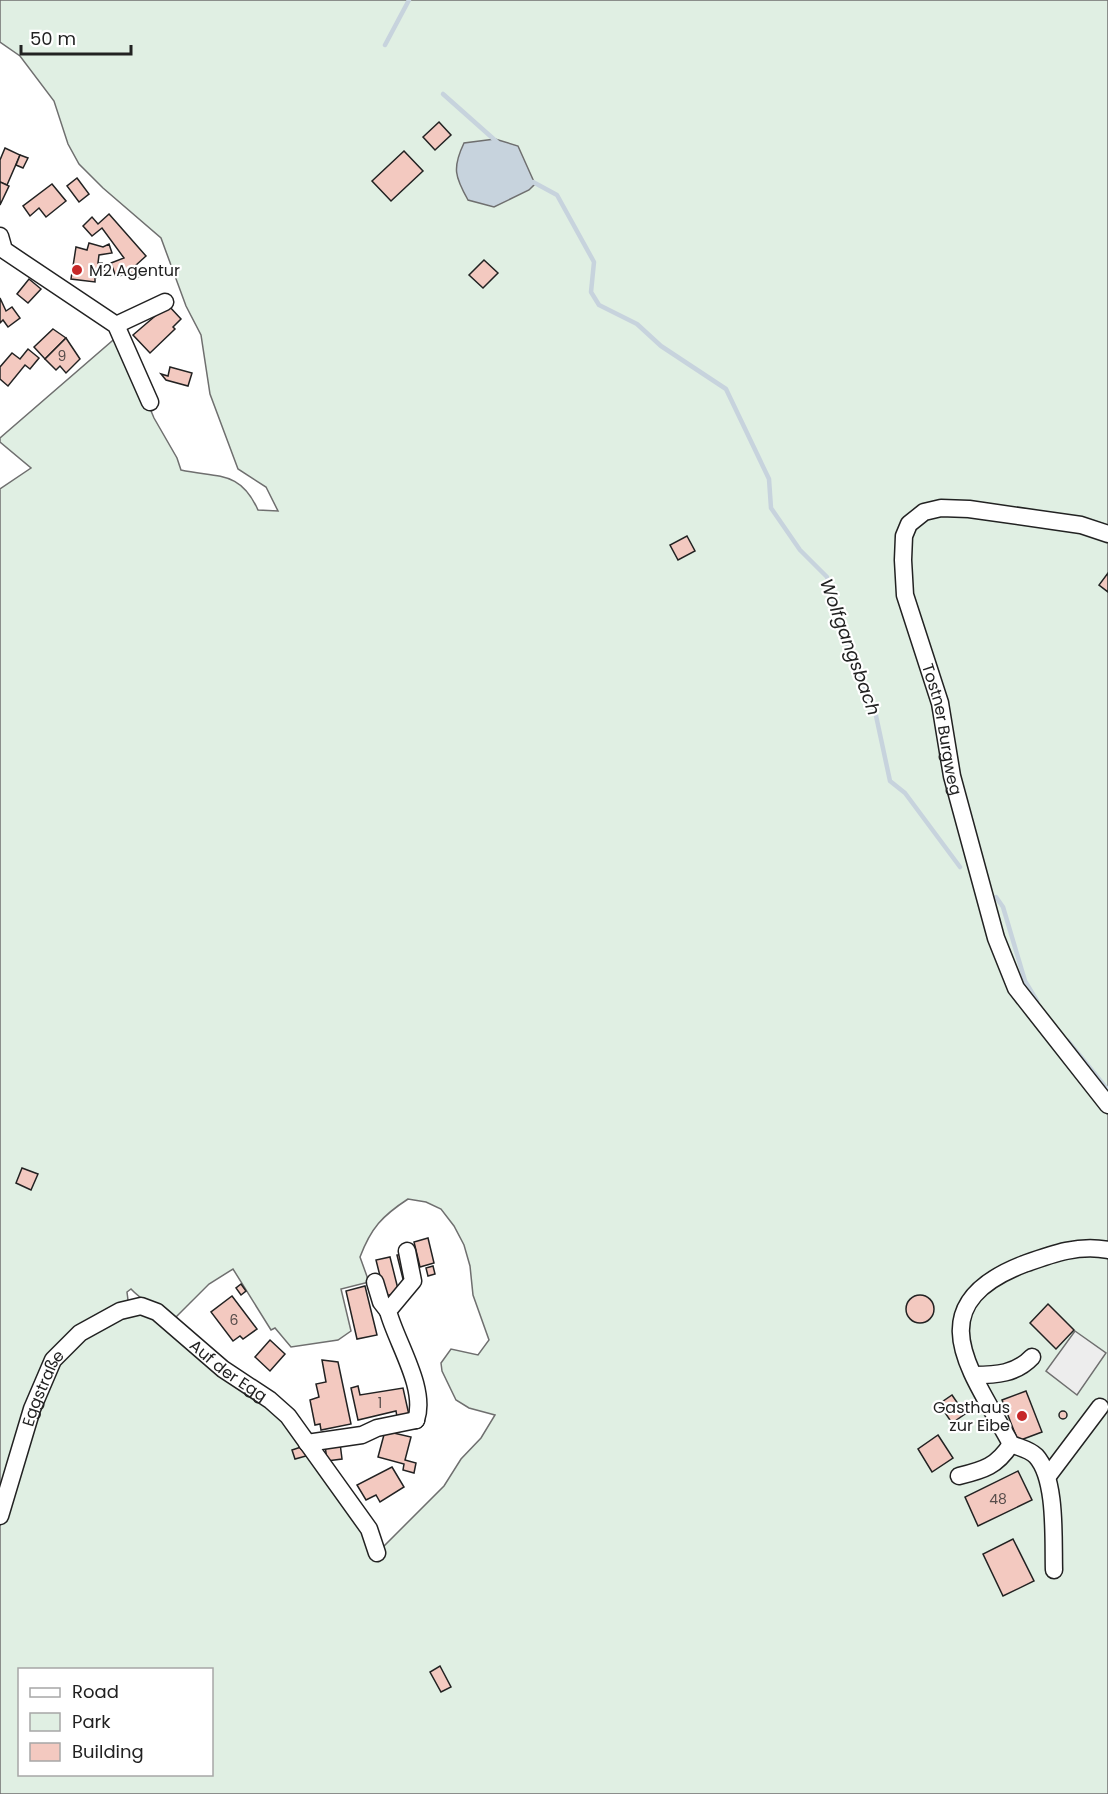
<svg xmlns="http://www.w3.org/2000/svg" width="1108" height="1794" font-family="Poppins,sans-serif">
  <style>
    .green { fill: #e0efe3; stroke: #6f6f6f; stroke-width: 1.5; fill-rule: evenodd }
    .parking { fill: #ededed; stroke: #6f6f6f; stroke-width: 1.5 }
    .water { fill: #c7d3dd; stroke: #6f6f6f; stroke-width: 1.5 }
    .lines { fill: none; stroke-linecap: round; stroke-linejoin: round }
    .stream { stroke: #c7d3dd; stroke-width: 4.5 }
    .building { fill: #f3c9c0; stroke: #222; stroke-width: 1.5 }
    .minor-casing { stroke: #222; stroke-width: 19 }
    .minor { stroke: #fff; stroke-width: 16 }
    .poi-dot { fill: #c62828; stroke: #fff; stroke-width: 2 }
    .labels { text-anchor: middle; stroke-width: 4.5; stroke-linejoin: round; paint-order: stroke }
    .number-label { font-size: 14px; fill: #564c4a }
    .poi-label { font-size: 16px; fill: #222; stroke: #fff; text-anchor: start }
    .street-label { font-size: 16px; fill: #222; stroke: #fff }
    .water-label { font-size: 18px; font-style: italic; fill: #222; stroke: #fff }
  </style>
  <rect width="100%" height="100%" fill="#fff"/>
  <path class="green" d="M0 0H1108V1794H0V1526L35 1410 56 1362 81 1335 121 1315 140 1311 154 1316 285 1419 366 1531 374 1556 444 1486 461 1459 481 1438 495 1415 469 1408 456 1400 442 1371 441 1363 451 1349 478 1355 489 1340 473 1295 470 1266 464 1245 454 1226 441 1209 426 1202 408 1199C382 1216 371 1228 360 1257L369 1282 341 1289 351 1331 338 1340 291 1347 275 1328 271 1330 233 1269 209 1284 172 1321C159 1309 143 1302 131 1289L127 1292 128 1300 125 1304C100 1315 74 1327 56 1349 26 1384 16 1461 0 1505V489L31 468 0 442V438L119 335 154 418 177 458 181 470C218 478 240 470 258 510L278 511 266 487 238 469 210 394 201 335 186 306 161 238 103 188 79 164 68 144 54 101 20 56 0 42ZM20 1670H212V1774H20Z"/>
  <path class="parking" d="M1075 1331 1106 1353 1077 1395 1046 1371Z"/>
  <path class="water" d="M495 139 518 146 535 184 529 190 494 207 468 200C455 177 452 168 464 143Z"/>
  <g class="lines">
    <g class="stream">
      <path d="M385 45 409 0"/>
      <path d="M443 94 497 142"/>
      <path d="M533 182 557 195 594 262 591 292 599 305 637 324 661 346 726 389 769 479 771 508 800 550 827 577 845 640 875 711 890 781 905 793 960 867"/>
      <path d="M996 897 1003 907 1025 981 1037 1001"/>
      <path d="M1068 1041 1108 1090"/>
    </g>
  </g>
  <g class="building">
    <path d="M439 122 451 135 435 150 423 137Z"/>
    <path d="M5 148 20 155 7 185 0 182V160Z"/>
    <path d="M404 151 423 171 391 201 372 181Z"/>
    <path d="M20 155 28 158 23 168 16 165Z"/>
    <path d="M77 178 89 194 79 202 67 186Z"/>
    <path d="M0 182 9 186 0 205Z"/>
    <path d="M52 184 66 201 46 217 39 208 30 216 23 206Z"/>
    <path d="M109 214 146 256 135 266 142 274 135 280 131 272 116 277 111 263 124 258 102 228 92 236 83 226 92 217 98 224Z"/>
    <path d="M89 243 103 247 109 244 112 253 99 255 98 263H102L106 273 95 278V282L71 279 76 247 87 250Z"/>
    <path d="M484 260 498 273 483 288 469 275Z"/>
    <path d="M29 279 41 289 28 303 17 294Z"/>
    <path d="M0 298 6 311 12 307 20 318 8 327 3 320 0 323Z"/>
    <path d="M168 305 181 319 173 327 175 329 150 353 133 335Z"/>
    <path d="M53 329 66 338 45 359 34 347Z"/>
    <path d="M66 338 80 359 66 373 60 366 56 370 45 359Z"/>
    <path d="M28 349 39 358 30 369 25 365 8 386 0 379V367L12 353 20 359Z"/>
    <path d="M170 367 192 373 188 386 166 380 161 374 168 376Z"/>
    <path d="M687 536 695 551 678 560 670 545Z"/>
    <path d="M1108 573V592L1099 585Z"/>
    <path d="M22 1168 38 1174 31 1190 16 1183Z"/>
    <path d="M428 1238 434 1263 420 1267 414 1242Z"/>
    <path d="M403 1254 409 1282 404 1283 397 1255Z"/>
    <path d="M390 1257 399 1293 385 1296 376 1260Z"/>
    <path d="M433 1266 435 1274 428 1276 426 1268Z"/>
    <path d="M241 1284 246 1291 241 1295 236 1288Z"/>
    <path d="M365 1286 377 1335 357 1339 346 1291Z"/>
    <circle cx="920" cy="1309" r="14"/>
    <path d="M232 1296 257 1329 243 1339 240 1336 233 1341 211 1312Z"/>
    <path d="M1048 1304 1074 1330 1056 1349 1030 1323Z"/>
    <path d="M270 1340 285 1354 270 1371 255 1357Z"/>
    <path d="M322 1360 338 1362 351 1424 321 1430 320 1424 315 1425 310 1400 319 1397 316 1384 326 1382Z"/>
    <path d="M358 1386 360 1395 403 1388 409 1415 397 1417 396 1411 358 1420 351 1388Z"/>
    <path d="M1026 1391 1042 1432 1018 1441 1002 1400Z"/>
    <path d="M952 1395 965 1414 952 1423 939 1404Z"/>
    <circle cx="1063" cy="1415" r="4"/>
    <path d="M385 1431 411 1437 405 1460 416 1463 414 1473 403 1470 404 1464 378 1457Z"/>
    <path d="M938 1435 953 1458 932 1472 918 1449Z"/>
    <path d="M340 1443 342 1459 327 1461 325 1445Z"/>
    <path d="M304 1446 306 1456 295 1459 292 1450Z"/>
    <path d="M392 1467 404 1487 380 1502 376 1495 366 1500 357 1485Z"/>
    <path d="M1018 1471 1032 1500 978 1526 965 1497Z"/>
    <path d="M1013 1539 1034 1581 1003 1596 983 1554Z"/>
    <path d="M440 1666 451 1687 441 1692 430 1672Z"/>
  </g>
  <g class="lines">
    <g class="minor-casing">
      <g id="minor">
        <path d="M0 236 4 250 116 325 150 402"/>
        <path d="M116 325 165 302"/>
        <path id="s1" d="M1108 534 1081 525 969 509 941 508 924 512 909 524 904 536 903 560 905 595 940 703 952 776 996 938 1016 988 1108 1105"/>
        <path d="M407 1251 413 1281 388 1311C396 1342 427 1388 416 1420"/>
        <path d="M375 1282 381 1302 388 1311"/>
        <path d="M974 1375C996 1375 1016 1374 1032 1357"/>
        <path d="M307 1443 362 1435 377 1428 416 1420"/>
        <path d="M959 1476C984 1470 997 1466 1011 1444"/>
        <path d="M1048 1476 1100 1407"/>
        <path id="s2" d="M0 1516 32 1409 53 1360 80 1333 120 1311 141 1306 157 1312 223 1369 270 1400 288 1416 369 1529 377 1553"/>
        <path d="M1054 1570C1053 1540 1057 1479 1036 1456 1029 1449 1020 1448 1011 1444 972 1372 915 1306 1024 1264 1052 1254 1079 1244 1108 1250"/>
      </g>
    </g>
    <use href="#minor" class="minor"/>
  </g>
  <g class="poi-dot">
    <circle cx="77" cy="270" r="6"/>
    <circle cx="1022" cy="1416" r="6"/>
  </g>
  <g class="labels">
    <g class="number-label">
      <text x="62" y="361">9</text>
      <text x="234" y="1325">6</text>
      <text x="380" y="1408">1</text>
      <text x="998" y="1504">48</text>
    </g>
    <g class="poi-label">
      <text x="89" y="276">M2 Agentur</text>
      <text x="1010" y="1413" text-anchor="end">Gasthaus<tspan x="1010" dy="18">zur Eibe</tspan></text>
    </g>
    <g class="street-label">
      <text dy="6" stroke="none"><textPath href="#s1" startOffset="418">Tostner Burgweg</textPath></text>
      <text dy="6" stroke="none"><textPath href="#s2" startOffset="380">Auf der Egg</textPath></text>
      <text dy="6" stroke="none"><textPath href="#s2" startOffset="135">Eggstraße</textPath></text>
    </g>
    <g class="water-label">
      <text transform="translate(850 647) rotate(70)" y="6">Wolfgangsbach</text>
    </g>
  </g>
  <rect x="18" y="1668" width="195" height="108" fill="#ffffff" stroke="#a7a7a7" stroke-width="1.5"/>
  <rect x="30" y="1688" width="30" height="9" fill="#ffffff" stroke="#a7a7a7" stroke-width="1.5"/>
  <text x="72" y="1698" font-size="18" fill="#222222">Road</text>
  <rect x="30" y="1713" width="30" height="18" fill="#e0efe3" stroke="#a7a7a7" stroke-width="1.5"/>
  <text x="72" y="1728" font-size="18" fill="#222222">Park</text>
  <rect x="30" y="1743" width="30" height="18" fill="#f3c9c0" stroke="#a7a7a7" stroke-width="1.5"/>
  <text x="72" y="1758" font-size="18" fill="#222222">Building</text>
  <path d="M21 45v9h110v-9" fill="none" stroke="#222222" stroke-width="3"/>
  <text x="30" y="45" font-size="18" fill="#222222" stroke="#ffffff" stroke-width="4.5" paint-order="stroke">50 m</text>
</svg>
